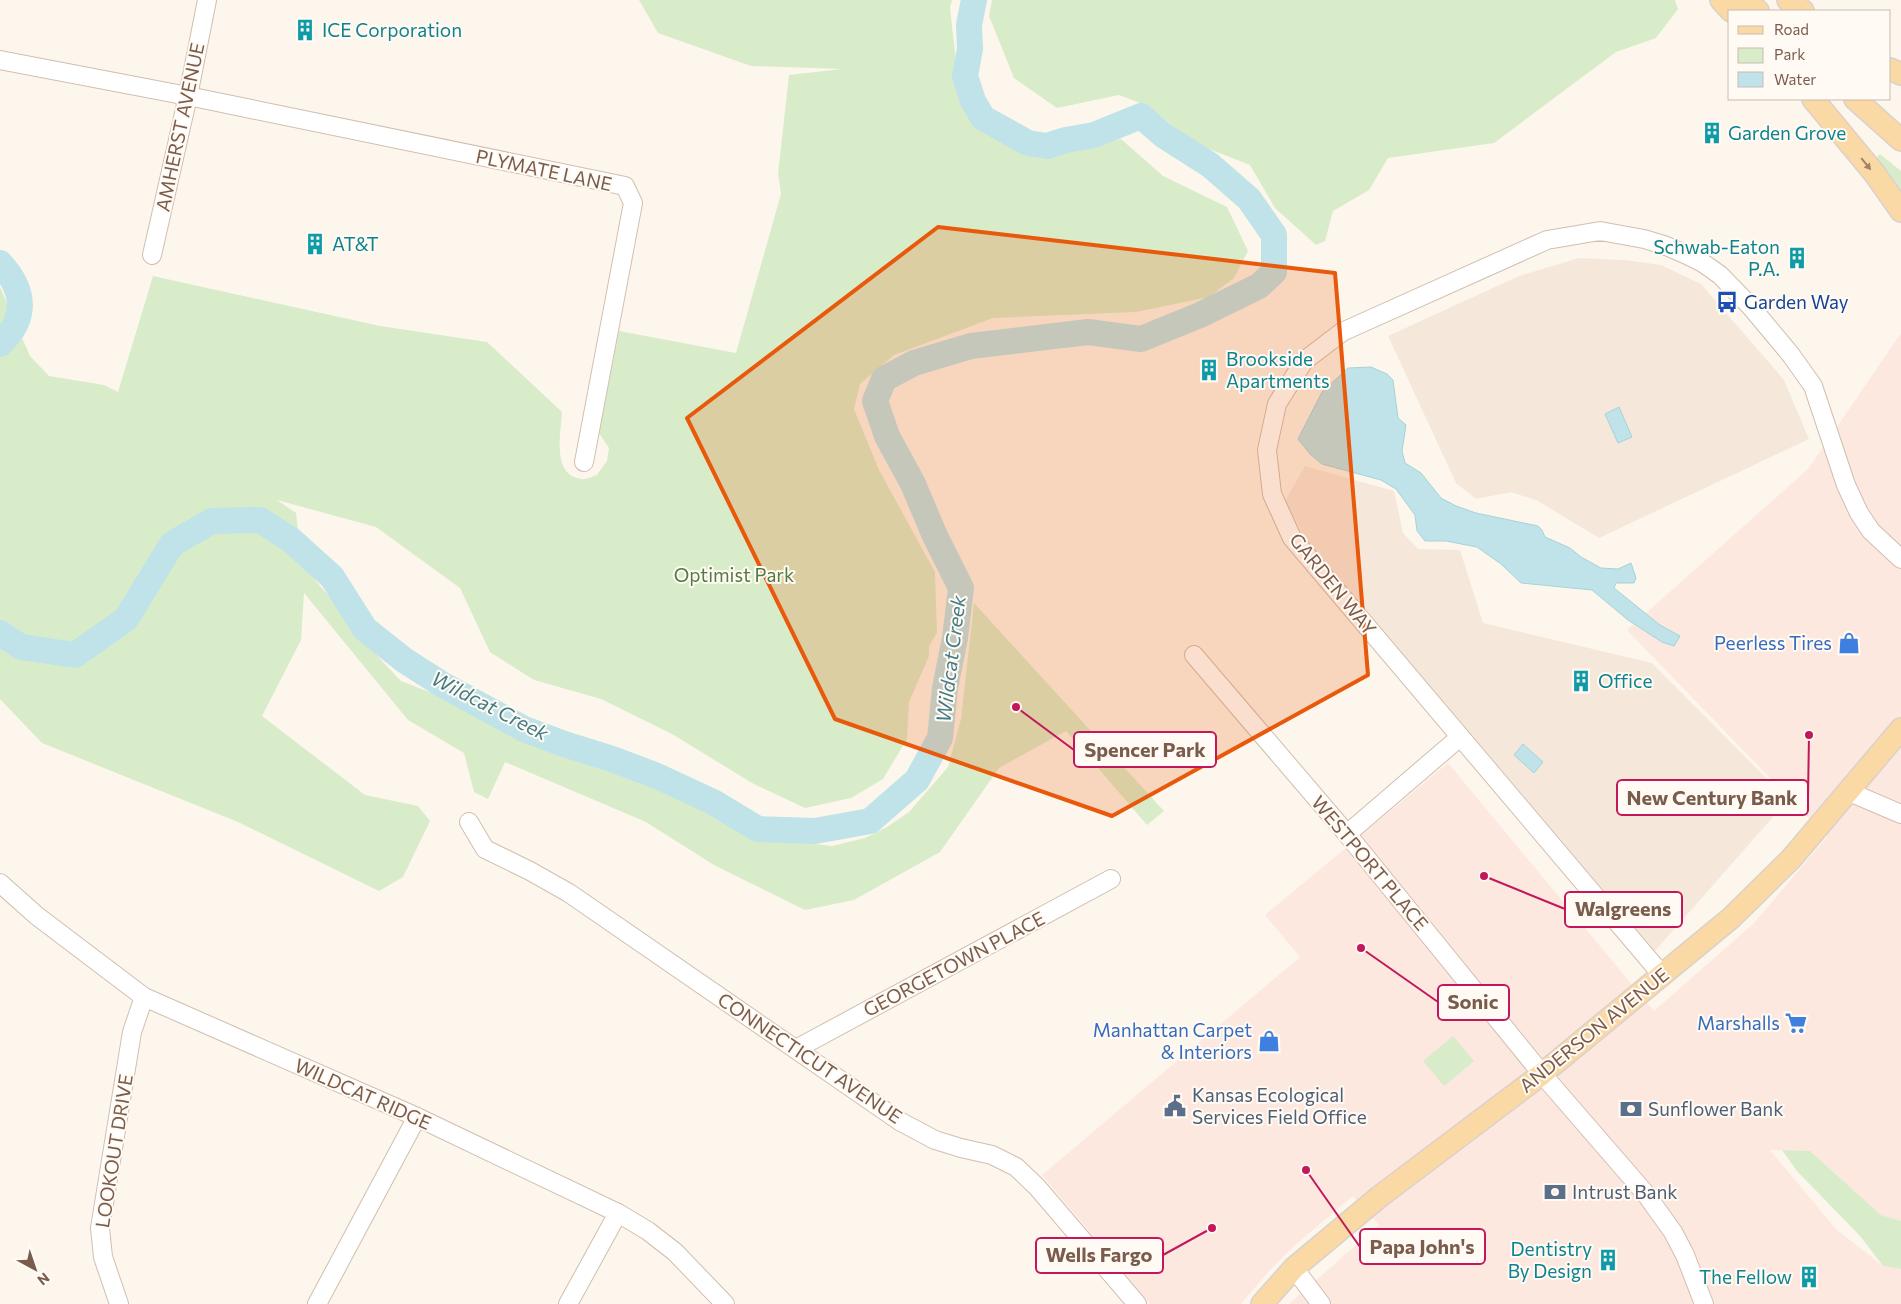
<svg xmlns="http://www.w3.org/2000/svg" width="1901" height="1304" font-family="Commissioner,sans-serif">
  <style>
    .residential { fill: #f5e8da }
    .commercial { fill: #fde8e0 }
    .green { fill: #d8ecc9 }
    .water { fill: #bfe3e8; stroke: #a5d3da }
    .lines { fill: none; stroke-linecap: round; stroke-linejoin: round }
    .river { stroke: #bfe3e8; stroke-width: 26 }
    .minor-casing { stroke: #d1beb0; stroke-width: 20 }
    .major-casing { stroke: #dad1cd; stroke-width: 24 }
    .minor { stroke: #fff; stroke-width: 18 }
    .major { stroke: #fbd9a5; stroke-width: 21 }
    .oneway { fill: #a18267 }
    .marked { fill: #e8590c; fill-opacity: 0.2; stroke: #e8590c; stroke-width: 4; stroke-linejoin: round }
    .labels { text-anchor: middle; stroke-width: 4; stroke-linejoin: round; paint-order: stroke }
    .culture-label { font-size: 19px; fill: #0d838f; stroke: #fffaf3; text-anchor: start }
    .street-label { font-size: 19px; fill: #7a5c4d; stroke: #fffaf3 }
    .transit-label { font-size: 19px; fill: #164399; stroke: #fffaf3; text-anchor: start }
    .park-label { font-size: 19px; fill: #537a41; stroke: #fffaf3 }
    .shop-label { font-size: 19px; fill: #366cbe; stroke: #fffaf3; text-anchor: end }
    .service-label { font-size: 19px; fill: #4e5e75; stroke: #fffaf3; text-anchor: start }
    .water-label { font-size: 20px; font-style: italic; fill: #437c86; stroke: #fffaf3 }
    .leader { fill: none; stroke: #c2185b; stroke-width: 2 }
    .callout-dot { fill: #c2185b; stroke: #fffaf3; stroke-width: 2 }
    .callout { fill: #fffaf3; stroke: #c2185b; stroke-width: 2 }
    .callout-label { font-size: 20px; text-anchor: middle; font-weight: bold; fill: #7a5c4d }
  </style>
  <rect width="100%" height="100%" fill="#fdf6ec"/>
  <g class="residential">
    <path d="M1579 258 1624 260 1661 265 1701 284 1784 380 1809 439 1599 538 1538 501 1511 492 1476 499 1456 483 1388 336 1519 276Z"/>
    <path d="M1305 466 1394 491 1403 533 1418 549 1460 550 1483 623 1652 663 1788 800 1655 951 1304 537 1285 501Z"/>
  </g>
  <path class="commercial" d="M1901 333V1221L1881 1215 1810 1151 1770 1150 1836 1229 1883 1266 1901 1269V1304H1289L1379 1225 1353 1196 1295 1245 1269 1271 1241 1304H1150L1042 1175 1300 957 1265 915 1448 763 1654 1011 1753 924 1827 837 1627 630 1808 469Z"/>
  <g class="green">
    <path d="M639 0H952L950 8 960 96 986 132 1044 155 1121 139 1163 176 1227 207 1248 251 1234 278 1209 297 1136 312 993 318 894 355 860 384 854 409 879 470 935 572 937 633 929 646V656L909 702 907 739 883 779 851 798 805 808 752 783 672 734 601 699 534 680 490 652 460 588 376 527 277 500 296 513 302 564 382 661 401 681 437 695 491 719 533 743 629 777 700 807 754 834 789 841 832 846 865 838 887 827 909 812 948 767 961 719 974 603 1164 811 1147 825 1066 731 999 768 940 852 854 900 805 910 714 865 646 822 505 762 488 799 474 792 464 753 408 720 304 593 301 640 262 716 365 795 418 806 430 821 403 877 379 891 238 822 42 743 0 699V287L30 356 49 376 104 385 118 392 153 276 380 326 487 342 562 412C561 433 551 476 582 479 586 480 593 476 597 475L607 461 609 448 599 433 619 331 736 353 781 194 778 174 789 75 842 69 751 66 658 33Z"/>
    <path d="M992 0H1675L1678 9 1656 38 1616 52 1494 143 1388 158 1369 190 1333 211 1325 241 1316 245 1275 208 1250 165 1196 144 1148 106 1119 95 1057 108 1014 78 989 16Z"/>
    <path d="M1880 154 1901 171V195L1877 161V157Z"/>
    <path d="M1453 1036 1474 1061 1444 1086 1423 1061Z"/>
    <path d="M1782 1150 1810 1151 1881 1215 1901 1221V1269L1883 1266 1861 1237 1797 1171Z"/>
  </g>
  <g class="water">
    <path d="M1371 367 1387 374 1393 380 1398 418 1406 425 1402 451 1405 463 1421 473 1441 498 1456 506 1476 513 1538 526 1542 530 1545 537 1570 548 1581 557 1601 568 1618 569 1631 563 1636 578 1634 583H1616L1614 588 1660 625 1680 636 1674 646 1662 642 1628 620 1592 590 1521 583 1501 564 1477 547 1446 541H1425L1417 531 1415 515 1396 489 1381 480 1322 464 1310 454 1298 439 1322 392 1348 368Z"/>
    <path d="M1619 407 1632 437 1618 443 1605 414Z"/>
    <path d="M1523 744 1543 762 1534 773 1514 755Z"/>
  </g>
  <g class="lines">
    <g class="river">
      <path d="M0 263C25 290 28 318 0 344"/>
      <path d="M0 633 21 647 75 655 126 619 172 544 212 521 260 520 291 540 332 577 365 629 404 660 443 685 524 729 564 744 612 759 657 776 713 802 758 829 815 831 870 821 917 780 940 738 945 688 955 638 961 588 935 536 913 484 887 436 875 401 884 379 914 363 971 346 1088 332 1141 339 1200 315 1259 286 1274 272V235L1249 199 1210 165 1163 135 1141 116 1094 135 1066 140 1047 146 1028 143 983 118 973 101 965 76 970 49 969 25 974 0"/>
    </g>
    <g class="minor-casing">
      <g id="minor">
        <path d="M0 60 188 96 625 186 633 203 584 462"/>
        <path d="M152 255 188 96 207 0"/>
        <path d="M1194 655 1347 834 1542 1074 1645 1193 1673 1232 1685 1255 1704 1304"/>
        <path d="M1847 791 1901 814"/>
        <path d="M469 822 485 849 530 871 569 893 901 1122 935 1140 961 1148 992 1155 1016 1167 1037 1187 1137 1304"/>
        <path d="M1347 834 1460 737"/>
        <path d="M0 883 37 916 144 997 417 1117 618 1213 648 1231 675 1252 725 1304"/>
        <path d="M1662 975 1292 538 1272 494 1267 450 1277 404 1304 361 1342 332 1547 240 1600 231 1644 239 1664 245 1687 255 1703 263 1720 275 1751 307 1791 355 1813 386 1846 485 1859 513 1871 531 1901 559"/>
        <path d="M796 1049 1111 879"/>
        <path d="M1294 1268 1321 1304"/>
        <path d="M119 1304 103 1257 100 1228 132 1032 144 997"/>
        <path d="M317 1304 417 1117"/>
        <path d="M568 1304 618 1213"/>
      </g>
    </g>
    <g class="major-casing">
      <g id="major">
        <path d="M1721 0 1731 11"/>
        <path d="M1746 0 1758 11"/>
        <path d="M1788 0 1803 11"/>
        <path d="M1890 69 1901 74"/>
        <path d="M1813 99 1875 174 1901 211"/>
        <path d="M1855 99 1901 140"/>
        <path d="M1262 1304 1294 1268 1379 1197 1542 1074 1731 918 1791 859 1901 729"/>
      </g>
    </g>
    <use href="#minor" class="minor"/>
    <use href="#major" class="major"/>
  </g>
  <defs><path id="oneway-solid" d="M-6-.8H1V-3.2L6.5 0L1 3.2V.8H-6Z" transform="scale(1.25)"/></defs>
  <use class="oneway" href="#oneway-solid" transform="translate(1866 164) rotate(51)"/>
  <path class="marked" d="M938 227 1335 273 1368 675 1112 816 835 719 687 418Z"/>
  <defs>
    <g id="building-bare" transform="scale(1.725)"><path d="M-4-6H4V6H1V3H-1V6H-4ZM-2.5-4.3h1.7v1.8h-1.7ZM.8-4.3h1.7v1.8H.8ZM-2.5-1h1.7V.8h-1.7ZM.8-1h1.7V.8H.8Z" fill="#0f9aa8" stroke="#fffaf3" stroke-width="2.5" paint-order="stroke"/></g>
    <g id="bus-bare" transform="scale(1.725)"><path d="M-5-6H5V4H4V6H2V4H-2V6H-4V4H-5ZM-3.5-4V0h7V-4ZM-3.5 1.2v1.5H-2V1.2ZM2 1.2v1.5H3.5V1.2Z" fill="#1a4fb4" stroke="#fffaf3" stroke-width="2.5" paint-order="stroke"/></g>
    <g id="shop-bare" transform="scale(1.725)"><path d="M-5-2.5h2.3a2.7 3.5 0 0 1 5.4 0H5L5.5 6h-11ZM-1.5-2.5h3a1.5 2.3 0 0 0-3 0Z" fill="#3f7fe0" stroke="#fffaf3" stroke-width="2.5" paint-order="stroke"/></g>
    <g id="supermarket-bare" transform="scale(1.725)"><path d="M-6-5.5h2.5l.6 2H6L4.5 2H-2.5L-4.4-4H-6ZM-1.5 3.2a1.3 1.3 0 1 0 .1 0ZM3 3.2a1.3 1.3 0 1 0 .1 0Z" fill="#3f7fe0" stroke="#fffaf3" stroke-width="2.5" paint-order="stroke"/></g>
    <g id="civic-bare" transform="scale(1.725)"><path d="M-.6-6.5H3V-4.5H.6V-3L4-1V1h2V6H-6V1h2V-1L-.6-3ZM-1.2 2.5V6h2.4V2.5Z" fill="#5c6f8a" stroke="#fffaf3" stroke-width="2.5" paint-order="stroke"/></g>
    <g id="bank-bare" transform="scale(1.725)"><path d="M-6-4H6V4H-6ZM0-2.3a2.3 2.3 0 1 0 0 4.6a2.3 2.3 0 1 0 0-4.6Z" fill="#5c6f8a" stroke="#fffaf3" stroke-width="2.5" paint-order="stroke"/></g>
  </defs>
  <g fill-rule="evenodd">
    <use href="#building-bare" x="305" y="30"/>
    <use href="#building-bare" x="1712" y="133"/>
    <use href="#building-bare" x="315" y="244"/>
    <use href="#building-bare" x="1797" y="258"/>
    <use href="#bus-bare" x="1727" y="302"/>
    <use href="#building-bare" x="1209" y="370"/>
    <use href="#shop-bare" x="1849" y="643"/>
    <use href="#building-bare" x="1581" y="681"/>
    <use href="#supermarket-bare" x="1796" y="1023"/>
    <use href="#shop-bare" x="1269" y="1041"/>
    <use href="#civic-bare" x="1175" y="1106"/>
    <use href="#bank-bare" x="1631" y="1109"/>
    <use href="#bank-bare" x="1555" y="1192"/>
    <use href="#building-bare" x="1608" y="1260"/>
    <use href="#building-bare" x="1809" y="1277"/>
  </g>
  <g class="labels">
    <g class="culture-label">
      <text x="322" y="37">ICE Corporation</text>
      <text x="1728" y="140">Garden Grove</text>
      <text x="332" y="251">AT&amp;T</text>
      <text x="1780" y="254" text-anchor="end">Schwab-Eaton<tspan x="1780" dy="22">P.A.</tspan></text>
      <text x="1226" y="366">Brookside<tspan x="1226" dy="22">Apartments</tspan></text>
      <text x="1598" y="688">Office</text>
      <text x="1592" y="1256" text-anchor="end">Dentistry<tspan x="1592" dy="22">By Design</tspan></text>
      <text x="1792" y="1284" text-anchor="end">The Fellow</text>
    </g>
    <g class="street-label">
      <text transform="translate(180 127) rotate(-78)" y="7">AMHERST AVENUE</text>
      <text transform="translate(544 170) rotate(12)" y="7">PLYMATE LANE</text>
      <text transform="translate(1333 584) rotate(51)" y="7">GARDEN WAY</text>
      <text transform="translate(1370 863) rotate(50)" y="7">WESTPORT PLACE</text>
      <text transform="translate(954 964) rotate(-28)" y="7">GEORGETOWN PLACE</text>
      <text transform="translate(1594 1030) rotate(-39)" y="7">ANDERSON AVENUE</text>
      <text transform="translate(810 1058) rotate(34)" y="7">CONNECTICUT AVENUE</text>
      <text transform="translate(363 1094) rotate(24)" y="7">WILDCAT RIDGE</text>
      <text transform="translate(114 1151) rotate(-81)" y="7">LOOKOUT DRIVE</text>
    </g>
    <g class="transit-label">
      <text x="1744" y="309">Garden Way</text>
    </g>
    <g class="park-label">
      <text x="734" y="582">Optimist Park</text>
    </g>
    <g class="shop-label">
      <text x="1832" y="650">Peerless Tires</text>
      <text x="1780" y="1030">Marshalls</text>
      <text x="1252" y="1037">Manhattan Carpet<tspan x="1252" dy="22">&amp; Interiors</tspan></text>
    </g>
    <g class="service-label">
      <text x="1192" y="1102">Kansas Ecological<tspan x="1192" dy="22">Services Field Office</tspan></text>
      <text x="1648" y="1116">Sunflower Bank</text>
      <text x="1572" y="1199">Intrust Bank</text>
    </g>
    <g class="water-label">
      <text transform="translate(951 659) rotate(-83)" y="7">Wildcat Creek</text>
      <text transform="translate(490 706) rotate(27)" y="7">Wildcat Creek</text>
    </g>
  </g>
  <path class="leader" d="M1016 707L1074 750M1809 735L1808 798M1484 876L1565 909M1361 948L1438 1002M1306 1170L1360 1247M1212 1228L1163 1255"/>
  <g class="callout-dot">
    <circle cx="1016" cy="707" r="5"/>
    <circle cx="1809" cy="735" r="5"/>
    <circle cx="1484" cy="876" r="5"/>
    <circle cx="1361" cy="948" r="5"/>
    <circle cx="1306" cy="1170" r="5"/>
    <circle cx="1212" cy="1228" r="5"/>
  </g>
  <g class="callout">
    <rect x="1074" y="732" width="142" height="35" rx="5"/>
    <rect x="1617" y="780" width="191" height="35" rx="5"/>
    <rect x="1565" y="892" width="117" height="35" rx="5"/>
    <rect x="1438" y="985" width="71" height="35" rx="5"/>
    <rect x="1360" y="1229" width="125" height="35" rx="5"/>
    <rect x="1036" y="1238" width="127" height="35" rx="5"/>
  </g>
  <g class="callout-label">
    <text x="1145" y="757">Spencer Park</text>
    <text x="1712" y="805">New Century Bank</text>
    <text x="1623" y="916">Walgreens</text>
    <text x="1473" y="1009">Sonic</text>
    <text x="1422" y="1254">Papa John's</text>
    <text x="1099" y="1262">Wells Fargo</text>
  </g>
  <rect x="1728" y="10" width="162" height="90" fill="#fffaf3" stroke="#cabbb1"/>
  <rect x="1738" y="26" width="25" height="8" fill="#fbd9a5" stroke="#cabbb1"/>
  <text x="1774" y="35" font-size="15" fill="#7a5c4d">Road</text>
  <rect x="1738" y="48" width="25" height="15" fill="#d8ecc9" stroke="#cabbb1"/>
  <text x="1774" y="60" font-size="15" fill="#7a5c4d">Park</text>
  <rect x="1738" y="72" width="25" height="15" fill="#bfe3e8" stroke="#cabbb1"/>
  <text x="1774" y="85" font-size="15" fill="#7a5c4d">Water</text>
  <g transform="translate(35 1269) rotate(140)" stroke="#fffaf3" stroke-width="4" paint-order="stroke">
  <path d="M0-4L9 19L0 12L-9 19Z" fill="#7a5c4d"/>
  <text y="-8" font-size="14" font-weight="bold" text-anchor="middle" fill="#7a5c4d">N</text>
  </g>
</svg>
